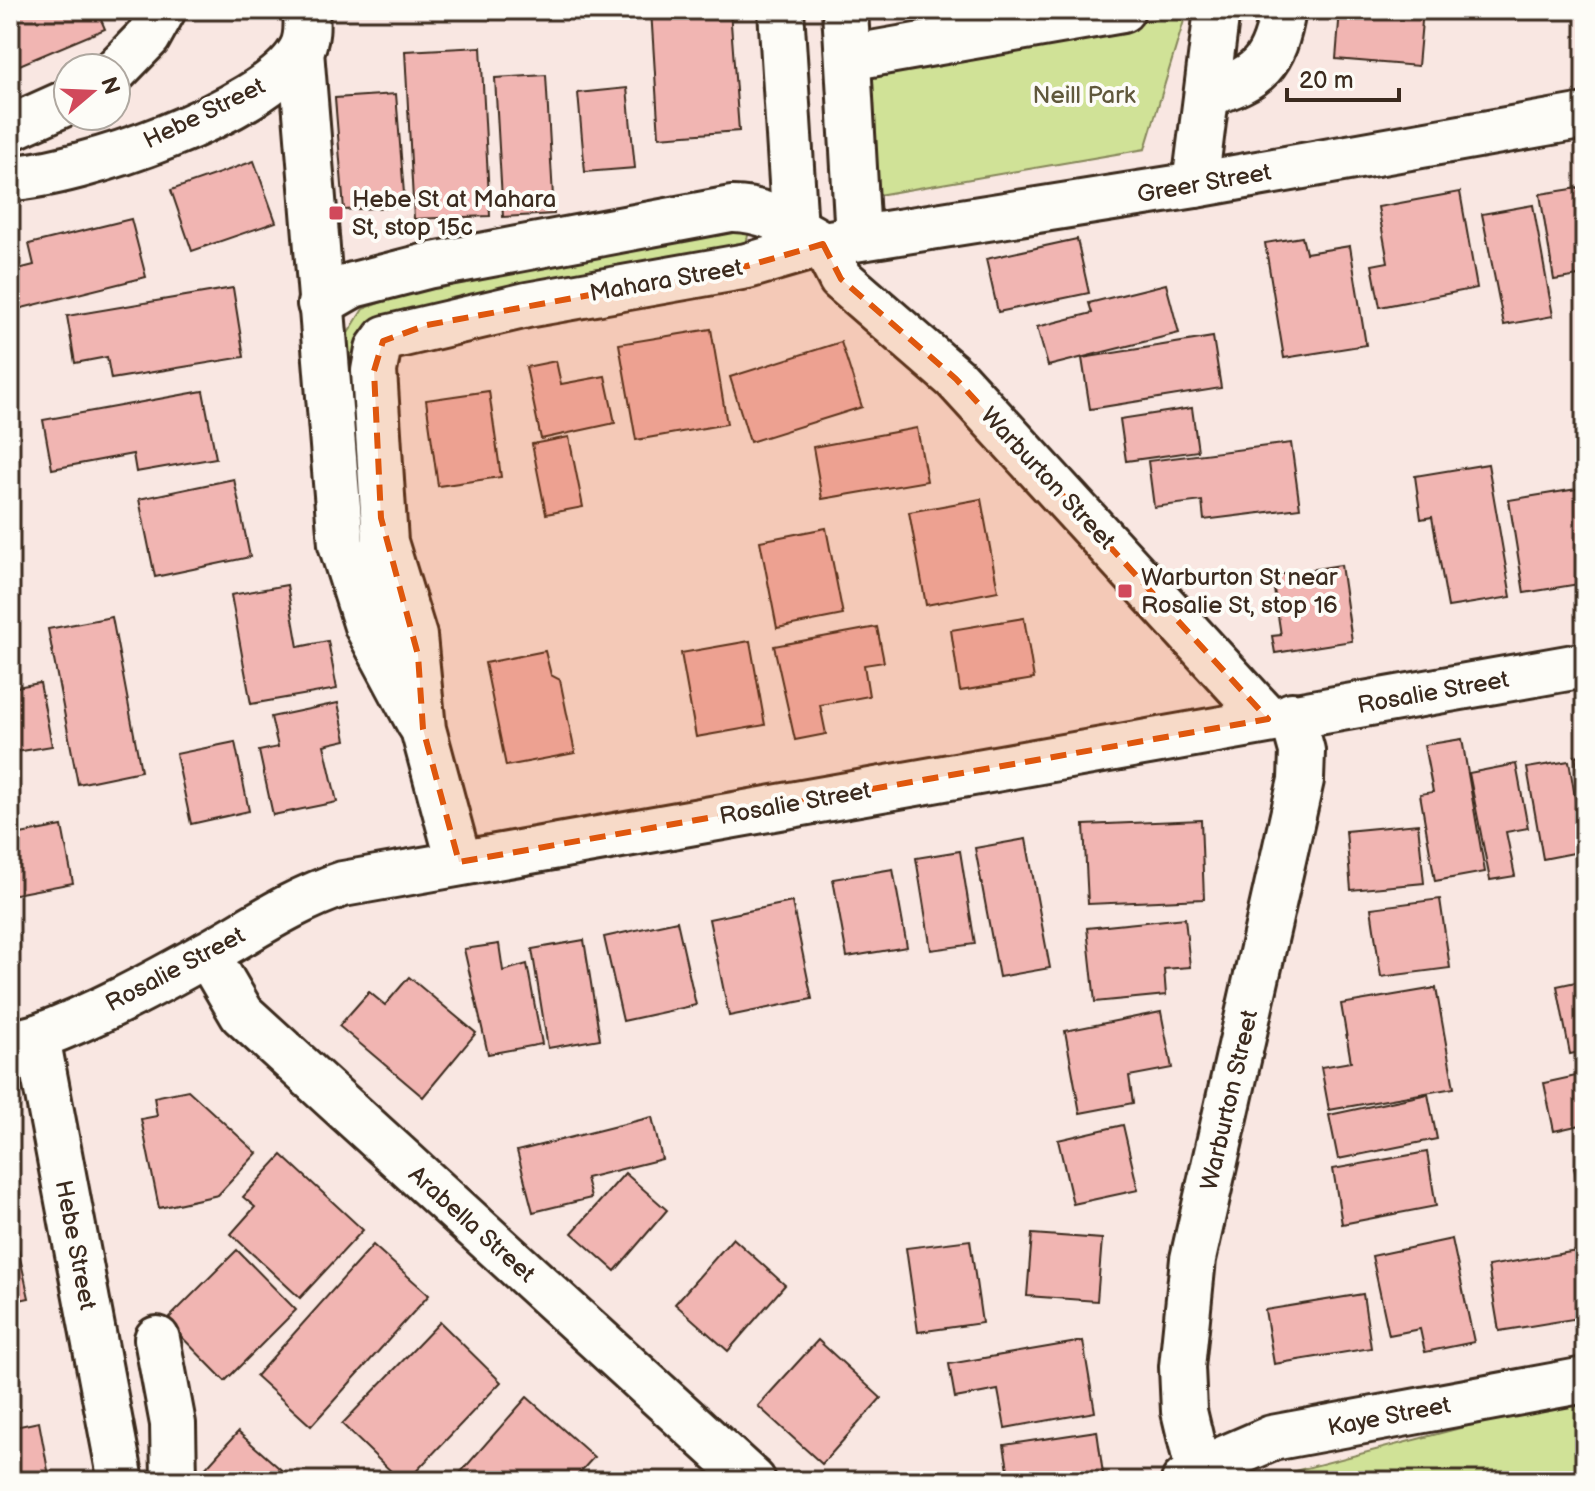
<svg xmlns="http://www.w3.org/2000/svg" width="1595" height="1491" font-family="'Balsamiq Sans',sans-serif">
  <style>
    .green { fill: #d0e297; stroke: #86865a; stroke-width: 2 }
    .building { fill: #f1b5b2; stroke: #3b2a1e; stroke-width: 2 }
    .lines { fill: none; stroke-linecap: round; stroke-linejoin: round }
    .minor-casing { stroke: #3b2a1e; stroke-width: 50 }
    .minor { stroke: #fdfcf7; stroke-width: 44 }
    .marked { fill: #df570d; fill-opacity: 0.2; stroke: #df570d; stroke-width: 6; stroke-dasharray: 16 10; stroke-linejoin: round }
    .poi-dot { fill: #d1495b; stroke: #fdfcf7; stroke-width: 3 }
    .labels { text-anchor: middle; stroke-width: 8; stroke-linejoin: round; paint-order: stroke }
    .park-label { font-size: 24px; fill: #60583c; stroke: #fdfcf7 }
    .street-label { font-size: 24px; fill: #3b2a1e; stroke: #fdfcf7 }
    .poi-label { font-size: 24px; fill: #3b2a1e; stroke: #fdfcf7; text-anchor: start }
  </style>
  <rect width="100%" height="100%" fill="#f9e7e2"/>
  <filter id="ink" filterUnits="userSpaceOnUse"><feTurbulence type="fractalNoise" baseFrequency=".0125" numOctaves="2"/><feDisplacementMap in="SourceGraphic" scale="16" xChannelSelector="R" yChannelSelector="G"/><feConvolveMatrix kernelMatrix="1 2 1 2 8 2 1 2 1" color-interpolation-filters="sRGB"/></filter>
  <g filter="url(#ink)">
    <g class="green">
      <path d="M1186 14 1145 149 878 195 856 71Z"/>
      <path d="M739 226 749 231 746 244 400 319 364 579 342 343 363 309 422 287Z"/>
      <path d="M1585 1403V1478L1579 1481H1256L1491 1420Z"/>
    </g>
    <g class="building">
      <path d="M10 10H97L105 29 10 69Z"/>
      <path d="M651 10H730L739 131 659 137Z"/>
      <path d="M1340 10H1423L1418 66 1336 59Z"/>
      <path d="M481 47 490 216 414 219 405 51Z"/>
      <path d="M546 75 554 214 503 217 495 78Z"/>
      <path d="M627 88 635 168 585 172 578 93Z"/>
      <path d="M396 94 405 206 344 210 335 98Z"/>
      <path d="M254 161 276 222 192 251 171 190Z"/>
      <path d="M1585 187V275L1554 280 1540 194Z"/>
      <path d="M1460 192 1477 288 1380 307 1372 265 1388 262 1378 207Z"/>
      <path d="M1533 205 1553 316 1504 325 1482 214Z"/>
      <path d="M131 219 146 277 10 311V271L34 265 29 244Z"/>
      <path d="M1302 237 1306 253 1350 246 1366 345 1284 358 1265 243Z"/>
      <path d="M1077 239 1089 293 998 312 986 259Z"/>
      <path d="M1166 284 1179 333 1048 366 1037 327 1092 313 1089 303Z"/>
      <path d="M233 288 244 357 111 379 107 357 75 363 67 316Z"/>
      <path d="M711 329 727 424 636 440 619 344Z"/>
      <path d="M1213 337 1221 388 1090 409 1082 358Z"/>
      <path d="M841 342 862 407 750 442 730 377Z"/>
      <path d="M556 361 561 384 605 376 615 423 541 439 526 367Z"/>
      <path d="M203 391 216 458 136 472 133 454 52 469 43 420Z"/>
      <path d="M489 391 501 477 438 486 426 400Z"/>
      <path d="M1192 408 1198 451 1126 461 1120 419Z"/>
      <path d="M917 428 927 481 822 499 813 447Z"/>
      <path d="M569 437 583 507 546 514 532 444Z"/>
      <path d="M1291 443 1300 508 1204 520 1202 501 1154 507 1148 461Z"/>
      <path d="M1488 464 1511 597 1448 607 1432 517 1421 519 1415 476Z"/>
      <path d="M234 479 250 557 155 577 139 499Z"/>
      <path d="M1577 489 1585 539V570L1577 571 1579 584 1524 593 1509 500Z"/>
      <path d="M981 499 998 591 926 605 909 512Z"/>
      <path d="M826 528 843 615 777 628 760 541Z"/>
      <path d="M1341 565 1352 641 1275 653 1272 636 1281 635 1272 576Z"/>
      <path d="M287 585 298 647 328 641 337 689 251 704 231 595Z"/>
      <path d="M112 617 141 771 78 784 48 629Z"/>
      <path d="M1024 618 1034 679 960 691 951 630Z"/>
      <path d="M877 627 884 662 864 665 869 696 820 705 826 734 795 740 774 646Z"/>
      <path d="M750 641 765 725 696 737 681 653Z"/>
      <path d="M545 651 551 675 560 680 575 753 506 766 485 663Z"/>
      <path d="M40 683 52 746 10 753V688Z"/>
      <path d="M338 703 346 740 324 745 337 802 273 815 259 751 278 747 271 717Z"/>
      <path d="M1462 739 1485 872 1435 881 1420 794 1433 792 1424 745Z"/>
      <path d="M235 742 249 811 191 824 176 754Z"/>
      <path d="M1585 754V812L1575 756Z"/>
      <path d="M1569 761 1584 851 1543 859 1527 768Z"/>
      <path d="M1516 764 1528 828 1506 832 1515 876 1490 880 1469 773Z"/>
      <path d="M1201 820 1204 899 1088 904 1084 825Z"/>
      <path d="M1418 824 1424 883 1351 890 1346 831Z"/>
      <path d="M62 826 73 883 10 895V836Z"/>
      <path d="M1026 839 1050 968 999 977 975 848Z"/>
      <path d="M960 851 975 944 931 950 916 858Z"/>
      <path d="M893 869 907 947 847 957 833 879Z"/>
      <path d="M1440 899 1450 968 1381 977 1371 908Z"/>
      <path d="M792 902 812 999 729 1016 709 919Z"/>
      <path d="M1185 918 1190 967 1164 969 1166 995 1095 1002 1087 928Z"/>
      <path d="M677 921 696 1005 623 1021 604 937Z"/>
      <path d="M584 940 600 1039 548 1048 532 949Z"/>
      <path d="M499 944 503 971 527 964 542 1044 488 1054 464 949Z"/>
      <path d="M409 977 476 1033 423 1097 339 1026 369 992 385 1005Z"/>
      <path d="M1585 980V1051L1570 1054 1557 986Z"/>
      <path d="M1436 988 1454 1088 1329 1110 1321 1067 1351 1062 1341 1004Z"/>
      <path d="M1161 1012 1172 1068 1129 1076 1133 1103 1080 1113 1065 1031Z"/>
      <path d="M1585 1074V1124L1554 1131 1544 1083Z"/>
      <path d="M188 1090 257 1153 218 1195 159 1208 141 1119 157 1116 154 1097Z"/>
      <path d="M1428 1094 1437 1139 1338 1159 1329 1115Z"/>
      <path d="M652 1117 662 1159 586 1178 591 1198 533 1212 517 1151Z"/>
      <path d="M1123 1125 1138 1190 1073 1204 1058 1140Z"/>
      <path d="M1427 1152 1436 1206 1342 1224 1333 1169Z"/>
      <path d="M282 1155 363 1230 300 1298 231 1234 255 1207 243 1197Z"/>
      <path d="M1585 1165V1187L1578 1189 1574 1167Z"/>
      <path d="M625 1173 667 1210 615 1271 572 1233Z"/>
      <path d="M1585 1196V1237H1584L1577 1198Z"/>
      <path d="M1032 1234 1102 1239 1097 1301 1027 1296Z"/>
      <path d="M733 1238 785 1285 728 1351 675 1304Z"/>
      <path d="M1452 1239 1474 1342 1425 1352 1420 1329 1389 1335 1372 1256Z"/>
      <path d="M970 1240 982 1323 918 1332 906 1248Z"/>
      <path d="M17 1244 29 1298 10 1302V1246Z"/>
      <path d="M373 1245 429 1295 311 1426 256 1376Z"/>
      <path d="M237 1250 296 1310 225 1381 166 1321Z"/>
      <path d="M1583 1250 1585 1317 1499 1331 1488 1266Z"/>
      <path d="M1363 1294 1371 1348 1274 1364 1265 1310Z"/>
      <path d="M440 1322 501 1382 407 1481H401L342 1424Z"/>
      <path d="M818 1340 881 1398 822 1464 758 1406Z"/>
      <path d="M1083 1341 1095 1412 1005 1428 998 1390 955 1398 949 1364Z"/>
      <path d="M527 1397 594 1457 572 1481H453Z"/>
      <path d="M39 1422 50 1481H10V1428Z"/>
      <path d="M1097 1431 1104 1481H1010L1004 1445Z"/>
      <path d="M238 1432 294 1481H194Z"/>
    </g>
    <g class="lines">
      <g class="minor-casing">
        <g id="minor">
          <path d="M781 10 795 229"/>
          <path d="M845 10 858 238"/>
          <path d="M301 51 341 544 367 626 419 723"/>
          <path d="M848 58 1122 10"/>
          <path d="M116 70 148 37 163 10"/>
          <path d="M1207 94C1259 78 1274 64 1283 10"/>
          <path d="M10 128 68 102"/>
          <path d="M10 178C78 175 264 112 300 52 308 40 307 24 306 10"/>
          <path d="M1195 185 1217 10"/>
          <path d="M823 244 841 279 956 379 1268 719"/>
          <path d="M320 304 353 285 427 266 731 209C766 208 794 228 823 244"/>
          <path d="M459 862 423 729 414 636 385 542 374 371 378 349 386 338 527 305 747 266 823 244 1195 185 1585 116"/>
          <path d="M207 954 242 1014 753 1481"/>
          <path d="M37 1037C96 1015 152 985 207 954 252 929 293 900 343 884L1585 665"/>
          <path d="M10 1044 37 1037 121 1481"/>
          <path d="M157 1339 173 1424 174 1481"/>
          <path d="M1198 1470 1272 1438 1585 1380"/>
          <path d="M1184 1481 1198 1470 1184 1411 1182 1367 1193 1259 1301 780 1302 751 1292 715"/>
        </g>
      </g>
      <use href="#minor" class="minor"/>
    </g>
  </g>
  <path class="marked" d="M823 244 841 279 956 379 1268 719 459 862 423 729 418 655 381 518 374 371 383 341 427 325 747 266Z"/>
  <g class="poi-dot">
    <rect x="328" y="205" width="16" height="16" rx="4"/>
    <rect x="1117" y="583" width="16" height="16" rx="4"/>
  </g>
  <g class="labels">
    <g class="park-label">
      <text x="1084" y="103">Neill Park</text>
    </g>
    <g class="street-label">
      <text transform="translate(204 113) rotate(-26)" y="8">Hebe Street</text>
      <text transform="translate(1204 183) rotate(-10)" y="8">Greer Street</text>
      <text transform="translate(666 280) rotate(-10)" y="8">Mahara Street</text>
      <text transform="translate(1048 478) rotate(47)" y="8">Warburton Street</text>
      <text transform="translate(1433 692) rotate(-10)" y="8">Rosalie Street</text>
      <text transform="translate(795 803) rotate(-10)" y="8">Rosalie Street</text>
      <text transform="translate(175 969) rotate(-28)" y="8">Rosalie Street</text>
      <text transform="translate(1229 1100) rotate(-77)" y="8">Warburton Street</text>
      <text transform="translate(472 1224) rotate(42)" y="8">Arabella Street</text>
      <text transform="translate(76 1245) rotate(79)" y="8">Hebe Street</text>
      <text transform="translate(1389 1416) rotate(-11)" y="8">Kaye Street</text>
    </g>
    <g class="poi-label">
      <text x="352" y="207">Hebe St at Mahara<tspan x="352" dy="28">St, stop 15c</tspan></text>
      <text x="1141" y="585">Warburton St near<tspan x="1141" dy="28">Rosalie St, stop 16</tspan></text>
    </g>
  </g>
  <rect width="1595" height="1491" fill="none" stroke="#fdfcf7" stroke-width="40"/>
  <rect x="20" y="20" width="1555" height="1451" fill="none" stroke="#3b2a1e" stroke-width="3" filter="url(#ink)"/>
  <g transform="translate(92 92) rotate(71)"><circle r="38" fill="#fdfcf7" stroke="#afa8a0" stroke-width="2"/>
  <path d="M0-6L14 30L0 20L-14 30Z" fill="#d1495b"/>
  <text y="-12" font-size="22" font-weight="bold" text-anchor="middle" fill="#3b2a1e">N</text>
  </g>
  <path d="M1287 88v12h112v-12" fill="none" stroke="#3b2a1e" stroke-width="4"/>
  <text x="1299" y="88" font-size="24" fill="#3b2a1e" stroke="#fdfcf7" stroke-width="6" paint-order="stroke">20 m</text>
</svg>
